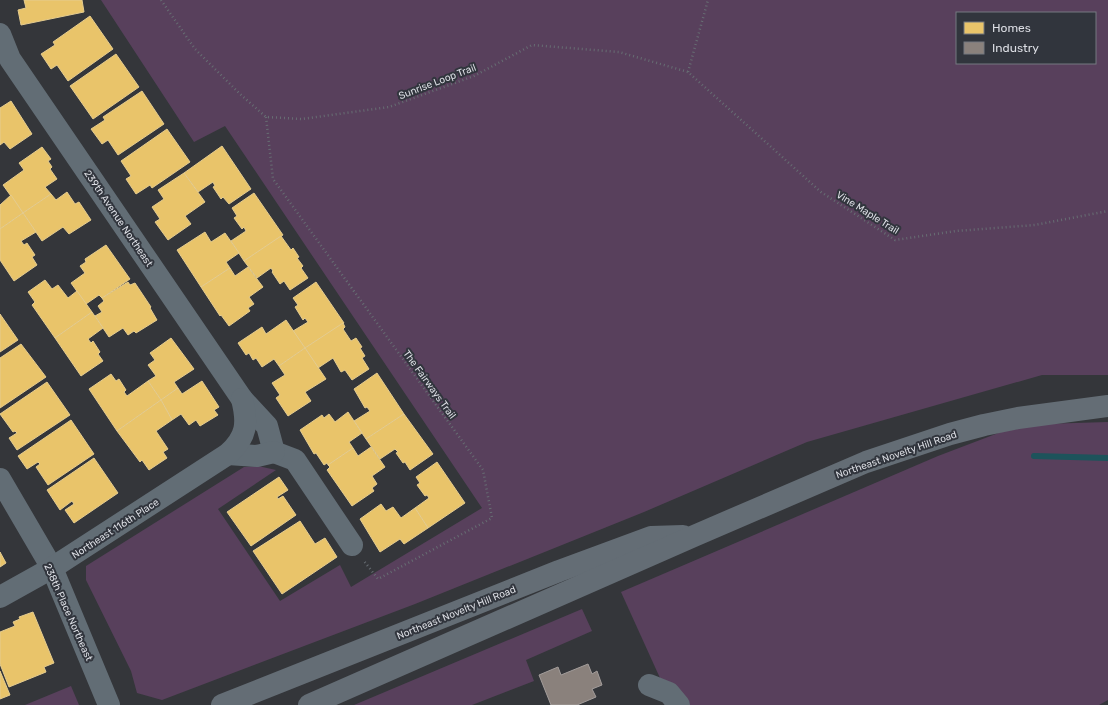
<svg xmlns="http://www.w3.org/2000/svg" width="1108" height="705" font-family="Rubik,sans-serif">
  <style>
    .green { fill: #58405c; fill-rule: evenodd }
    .homes { fill: #e9c46a; stroke: #e5cc8f }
    .industry { fill: #8a817c; stroke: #a39d9b }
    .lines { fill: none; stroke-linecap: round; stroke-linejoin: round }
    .stream { stroke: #1d535b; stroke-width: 6 }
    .path { stroke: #676d73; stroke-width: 2.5; stroke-dasharray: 1 3; stroke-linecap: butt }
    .minor { stroke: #626d75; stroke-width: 22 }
    .major { stroke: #646d75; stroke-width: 22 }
    .labels { text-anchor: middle; stroke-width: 4; stroke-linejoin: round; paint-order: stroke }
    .street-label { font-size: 10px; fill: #dcdee4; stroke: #31353d }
  </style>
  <rect width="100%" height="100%" fill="#34363a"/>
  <g class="green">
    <path d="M101 0H1108V375H1042L807 442 644 512 415 604 162 700 137 693 131 671 86 580V566L244 467 258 466 276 470 218 509 280 601 340 565 351 587 482 508 225 126 194 142ZM957 13H1095V63H957Z"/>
    <path d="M1108 422V700L1099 705H686L660 678 621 592 938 456 1001 432 1042 424Z"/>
    <path d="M582 609 592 631 526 660 534 681 472 705H354Z"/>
    <path d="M71 686 79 705H25Z"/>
  </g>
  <g class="homes">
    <path d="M24 0H82L84 12 21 25 18 10 26 8Z"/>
    <path d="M90 16 113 49 68 81 57 65 51 69 41 54 55 45 53 42Z"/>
    <path d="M116 54 139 87 93 119 70 86Z"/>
    <path d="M142 91 164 124 118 155 108 140 102 144 91 129 105 120 103 117Z"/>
    <path d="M11 101 32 134 10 149 4 142 0 145V108Z"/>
    <path d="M167 129 190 162 152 188 150 185 136 194 126 179 131 176 121 161Z"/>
    <path d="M222 146 251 189 229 204 223 197 221 199 213 187 215 186 213 182 198 192 184 173Z"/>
    <path d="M42 147 51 159 48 161 52 167 50 169 57 179 45 187 51 194 23 213 3 185 24 170 19 163Z"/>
    <path d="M184 173 205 202 185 216 191 224 168 240 155 222 160 219 152 207 164 199 158 190Z"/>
    <path d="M67 192 75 204 79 202 91 220 69 234 63 227 42 241 23 213 51 194 56 200Z"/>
    <path d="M254 193 283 235 244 261 231 241 246 231 244 227 242 229 234 218 237 216 232 208Z"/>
    <path d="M11 195 23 213 0 229V205Z"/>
    <path d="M23 213 36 232 21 241 24 245 27 243 35 255 32 257 37 265 14 281 0 260V229Z"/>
    <path d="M205 232 211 242 225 233 239 253 226 262 230 268 201 287 177 250Z"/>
    <path d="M281 236 291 250 293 248 299 257 297 258 303 266 301 268 308 278 290 290 284 281 280 284 272 272 273 271 271 268 257 278 244 261Z"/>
    <path d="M106 245 130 279 102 298 99 295 86 304 71 283 85 273 80 266 86 262 85 259Z"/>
    <path d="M248 267 263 287 249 297 254 304 248 308 250 311 229 326 221 315 220 316 201 287 230 268 235 276Z"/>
    <path d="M45 280 52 289 58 285 68 298 77 291 92 312 55 338 32 305 35 302 28 292Z"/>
    <path d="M128 282 130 285 135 283 151 307 150 308 157 320 136 333 134 331 128 335 123 328 109 337 95 316 102 312 98 306 104 301 102 298Z"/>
    <path d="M316 282 344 323 305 348 293 331 308 322 305 318 303 320 295 307 298 305 293 298Z"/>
    <path d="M92 312 103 328 88 339 91 343 93 341 100 352 98 354 103 361 81 376 55 338Z"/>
    <path d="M0 314 18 340 0 352Z"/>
    <path d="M286 320 305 348 279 366 274 359 262 367 256 358 253 360 249 353 246 355 238 343 262 327 266 334Z"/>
    <path d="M343 323 345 327 343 329 351 341 356 338 362 347 360 348 365 356 362 358 369 369 352 380 345 370 341 372 333 358 318 368 305 348Z"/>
    <path d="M171 338 194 369 174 382 178 388 161 400 148 381 156 376 148 365 155 360 150 353Z"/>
    <path d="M21 344 46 377 0 408V358Z"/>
    <path d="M305 348 326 379 305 392 311 401 288 416 276 398 280 395 272 383 285 375 279 366Z"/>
    <path d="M377 373 404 414 366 439 354 421 370 411 367 407 365 408 354 389Z"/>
    <path d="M111 374 116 381 119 379 126 390 124 392 127 396 148 381 161 400 117 431 89 389Z"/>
    <path d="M202 381 219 407 214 410 218 415 200 426 196 420 189 425 181 414 172 420 161 400 178 388 182 394Z"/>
    <path d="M47 382 70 415 17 450 9 438 17 433 15 431 13 432 0 414Z"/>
    <path d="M161 400 172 420 156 431 168 449 163 452 167 458 149 470 142 460 140 462 117 431Z"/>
    <path d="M348 412 362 433 349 442 353 448 328 465 327 463 324 465 316 453 314 454 300 430 322 415 324 418 329 414 335 422Z"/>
    <path d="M404 414 433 454 410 470 405 462 403 463 396 453 398 452 395 449 380 459 366 439Z"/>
    <path d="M71 420 94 454 48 485 36 467 40 464 38 462 27 469 18 456Z"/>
    <path d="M371 447 385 467 372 476 377 484 372 488 374 491 352 506 327 470 330 467 328 465 353 448 358 456Z"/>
    <path d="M94 458 118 493 74 523 65 510 74 504 72 501 60 510 47 490Z"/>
    <path d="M437 462 465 503 428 528 415 508 429 498 427 495 425 496 417 485 420 483 416 477Z"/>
    <path d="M279 477 288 490 277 497 278 499 283 496 296 515 251 546 227 512Z"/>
    <path d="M381 504 386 511 393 507 401 518 415 508 428 528 404 544 400 539 380 552 360 519Z"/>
    <path d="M300 521 315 544 325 538 337 557 282 594 253 551Z"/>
    <path d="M0 552 6 563 0 567Z"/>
    <path d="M33 612 54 663 44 667 46 672 9 687 0 664V632L15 626 13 622 20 619 19 617Z"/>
    <path d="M0 671 10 695 0 699Z"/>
  </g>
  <path class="industry" d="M588 664 592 674 597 671 602 685 592 689 596 697 577 705H551L539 675 558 667 561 675Z"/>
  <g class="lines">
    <path class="stream" d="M1034 456 1108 458"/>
    <g class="path">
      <path d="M161 0 195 49 240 94 266 117 302 119 389 107 474 76 532 45 619 52 688 72 821 192 895 240 956 231 1035 225 1108 211"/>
      <path d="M688 72 708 0"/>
      <path d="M266 117 273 179 483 470 492 518 378 579 364 561"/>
    </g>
    <g class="minor">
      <path d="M0 34 10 59 242 399 267 426 274 452 295 460 352 545"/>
      <path d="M228 454 257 456 274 452"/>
      <path d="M0 479 52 568 109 705"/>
      <path d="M0 597 52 568 228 454C247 437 248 423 242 399"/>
      <path d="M649 685 669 693 679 705"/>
    </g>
    <g class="major">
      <path d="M222 705 559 571 651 537 683 536"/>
      <path d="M309 705 694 536 866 462 950 434 984 425 1018 418 1108 406"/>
    </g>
  </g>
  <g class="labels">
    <g class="street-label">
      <text transform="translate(437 81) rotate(-21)" y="4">Sunrise Loop Trail</text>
      <text transform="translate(868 212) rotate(32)" y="4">Vine Maple Trail</text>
      <text transform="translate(119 218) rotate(56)" y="4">239th Avenue Northeast</text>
      <text transform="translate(430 384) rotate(54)" y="4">The Fairways Trail</text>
      <text transform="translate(896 454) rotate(-19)" y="4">Northeast Novelty Hill Road</text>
      <text transform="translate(115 528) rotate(-33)" y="4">Northeast 116th Place</text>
      <text transform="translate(69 612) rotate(66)" y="4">238th Place Northeast</text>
      <text transform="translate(456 612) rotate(-22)" y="4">Northeast Novelty Hill Road</text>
    </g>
  </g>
  <rect x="956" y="12" width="140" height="52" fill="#31353d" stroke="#757980"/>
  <rect x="964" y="22" width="20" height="12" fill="#e9c46a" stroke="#757980"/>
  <text x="992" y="32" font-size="12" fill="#dcdee4">Homes</text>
  <rect x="964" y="42" width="20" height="12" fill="#8a817c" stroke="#757980"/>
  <text x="992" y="52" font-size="12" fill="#dcdee4">Industry</text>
</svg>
